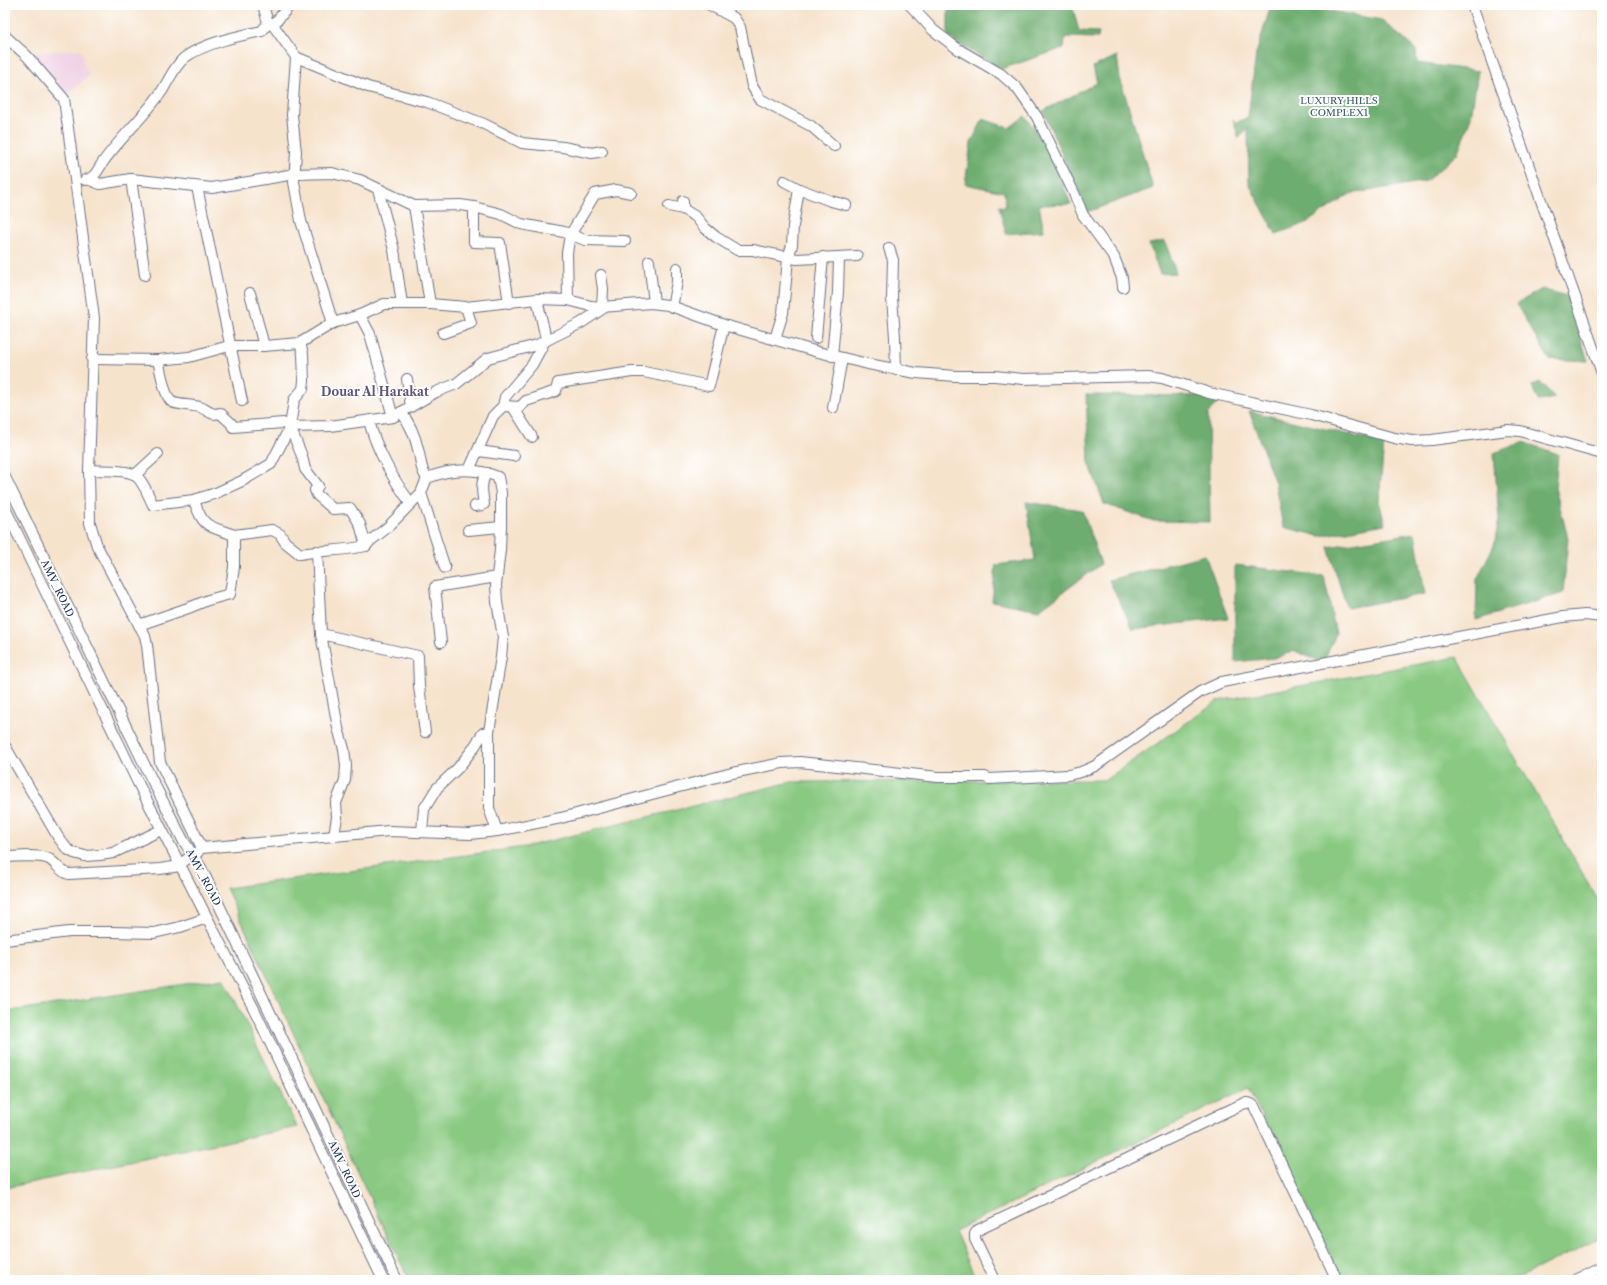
<svg xmlns="http://www.w3.org/2000/svg" width="1607" height="1285" font-family="'Libre Caslon Text',serif">
  <style>
    .built { fill: #f0d0e4 }
    .green { fill: #89c981; stroke: #527c70 }
    .forest { fill: #6ead6f; stroke: #446e66 }
    .lines { fill: none; stroke-linecap: round; stroke-linejoin: round }
    .minor-casing { stroke: #686e84; stroke-width: 12 }
    .minor { stroke: #fff; stroke-width: 10 }
    .labels { text-anchor: middle; stroke-width: 4; stroke-linejoin: round; paint-order: stroke }
    .park-label { font-size: 10px; fill: #3c5d68; stroke: #fff }
    .street-label { font-size: 10px; fill: #1b2f5e; stroke: #fff }
    .quarter-label { font-size: 12px; font-weight: bold; fill: #62547b; stroke: #fff }
  </style>
  <rect width="100%" height="100%" fill="#fff"/>
  <filter id="ink" filterUnits="userSpaceOnUse"><feTurbulence type="fractalNoise" baseFrequency=".025" numOctaves="2"/><feDisplacementMap in="SourceGraphic" scale="8" xChannelSelector="R" yChannelSelector="G"/><feConvolveMatrix kernelMatrix="1 2 1 2 8 2 1 2 1" color-interpolation-filters="sRGB"/></filter>
  <filter id="wash" filterUnits="userSpaceOnUse"><feTurbulence type="fractalNoise" baseFrequency=".012" numOctaves="4" result="noise"/><feDisplacementMap in="SourceGraphic" scale="16" xChannelSelector="R" yChannelSelector="G"/><feGaussianBlur stdDeviation="0.9" result="paint"/><feColorMatrix in="noise" values="0 0 0 0 0 0 0 0 0 0 0 0 0 0 0 0 0 1.4 0 .05"/><feComposite in="paint" operator="in"/></filter>
  <g filter="url(#wash)">
    <rect width="100%" height="100%" fill="#f6e3cc"/>
    <path class="built" d="M80 49 85 58 82 60 89 76 67 94 31 54Z"/>
    <g class="green">
      <path d="M1457 657 1602 907V1237L1515 1280H1343L1248 1088 955 1231 976 1280H409L359 1175 226 888 525 847 791 782 1105 780 1218 701Z"/>
      <path d="M224 978 297 1127 5 1188V1012Z"/>
    </g>
    <g class="forest">
      <path d="M948 5H1072L1079 31 1099 32 1098 38 1065 37 1064 48 1001 69 948 37Z"/>
      <path d="M1271 5H1295L1382 20 1416 50 1417 63 1478 71 1471 117 1457 154 1426 181 1350 194 1306 223 1276 234 1249 184 1248 128 1239 138 1233 119 1236 123 1248 117 1256 54Z"/>
      <path d="M1117 56 1120 78 1153 188 1087 212 1043 111 1097 83 1093 67Z"/>
      <path d="M1025 116 1047 146 1071 204 1039 205 1044 231 1006 234 999 206 1006 207 1004 192 965 184 971 143 983 119 1009 128Z"/>
      <path d="M1165 241 1176 273 1160 274 1149 244Z"/>
      <path d="M1542 289 1567 296 1588 361 1549 359 1516 304Z"/>
      <path d="M1540 382 1555 398 1538 401 1532 386Z"/>
      <path d="M1086 395 1222 396 1208 414 1210 522 1154 521 1104 504 1089 462Z"/>
      <path d="M1249 411 1384 443 1379 501 1385 524 1320 536 1283 527 1275 483Z"/>
      <path d="M1523 442 1558 454 1555 488 1568 538 1563 593 1476 620 1477 579 1494 545 1499 519 1494 453Z"/>
      <path d="M1026 502 1082 510 1101 564 1039 610 992 601 996 565 1035 560Z"/>
      <path d="M1415 533 1425 594 1347 608 1328 547Z"/>
      <path d="M1205 555 1228 618 1133 629 1109 580Z"/>
      <path d="M1235 565 1324 576 1336 634 1323 663 1295 651 1274 658 1235 662Z"/>
    </g>
  </g>
  <g filter="url(#ink)">
    <g class="lines">
      <g class="minor-casing">
        <g id="minor">
          <path d="M263 5 268 23 273 25 290 5"/>
          <path d="M710 5 734 18 740 27 752 86 760 99 811 126 834 146"/>
          <path d="M910 5 933 30 958 49 1001 74 1017 88 1037 117 1074 193 1083 215 1114 257 1122 278 1123 287"/>
          <path d="M1472 5 1602 373"/>
          <path d="M273 25 296 57 292 115 296 152 294 182 301 221 333 323 360 315 384 304H430L466 307 537 299 568 300 591 306 602 307 651 303 668 305 724 325 818 352 868 364 916 373 956 376H995L1023 379 1148 376 1162 378 1209 393 1311 415 1394 438 1412 441 1432 440 1508 430 1520 431 1602 454"/>
          <path d="M5 36 27 56 64 99 94 318 89 470 90 523 97 546 145 636 147 645 160 762 202 848 389 831 470 834 497 831 561 818 732 773 782 763 800 762 938 777H985L989 779 1068 775 1081 772 1095 766 1200 692 1222 682 1563 617 1585 615 1602 617"/>
          <path d="M296 57 368 87 427 102 458 114 484 124 522 143 563 147 592 153 602 151"/>
          <path d="M131 179 145 275"/>
          <path d="M85 180C95 179 98 169 103 162 121 137 145 116 162 91 169 80 174 67 184 58 204 43 238 36 262 31L268 23"/>
          <path d="M90 180 100 184 131 179 212 188 295 174 332 173 360 180 414 206"/>
          <path d="M784 181 799 189"/>
          <path d="M197 187 242 401"/>
          <path d="M378 189 394 250 402 304"/>
          <path d="M683 201V209L696 217 705 228 716 237 737 250H753L797 259 857 256"/>
          <path d="M669 206 683 209"/>
          <path d="M474 207V242L500 243 509 303"/>
          <path d="M889 248 893 260 892 298 895 337 896 370"/>
          <path d="M649 261 654 303"/>
          <path d="M601 275 603 289 602 307"/>
          <path d="M250 293 264 346"/>
          <path d="M568 300 567 253 570 235 595 194 616 190 631 193"/>
          <path d="M430 304 414 206 460 205 474 207 501 214 521 224 564 232 585 240 625 241"/>
          <path d="M672 307 677 282V268"/>
          <path d="M360 315 370 334 393 417"/>
          <path d="M443 333 471 323 466 307"/>
          <path d="M816 338 823 257"/>
          <path d="M775 339 783 313 788 258 792 245 793 226 799 189 831 201 846 205"/>
          <path d="M832 356 838 292 839 257"/>
          <path d="M92 359 158 360 189 357 229 346H264L300 343 333 323"/>
          <path d="M158 360C160 368 165 398 172 402 177 405 193 405 200 407 208 410 211 416 220 413L231 423 233 427 283 423 290 427 330 426 393 417 436 392 456 384 488 358 537 345 581 323 605 307"/>
          <path d="M407 379 411 407"/>
          <path d="M503 406 520 407 526 401 556 391 558 383 632 372H644L709 386 724 325"/>
          <path d="M513 407 532 437"/>
          <path d="M833 408 842 358"/>
          <path d="M401 412C409 422 415 436 418 449 421 459 420 470 427 478"/>
          <path d="M369 421C376 448 393 480 410 502"/>
          <path d="M290 427 302 456 305 469 318 486 315 490 317 495 333 509 350 508 360 524 366 546"/>
          <path d="M479 451 514 456"/>
          <path d="M89 470C100 471 126 469 135 475 144 482 148 495 153 505L194 500 216 493 242 481 271 464 290 427 294 400 303 389 304 381 303 354 300 343"/>
          <path d="M469 470 493 416 503 406 505 397 532 365 546 339 537 299"/>
          <path d="M135 475 158 454"/>
          <path d="M5 477 151 778 183 840 200 866 211 888 397 1280"/>
          <path d="M421 493 445 568"/>
          <path d="M194 500C203 528 207 525 234 535"/>
          <path d="M475 506 482 505 484 504C482 493 480 481 487 473"/>
          <path d="M5 508 138 783 254 1009 383 1280"/>
          <path d="M468 530 501 527"/>
          <path d="M317 551 321 634 338 728 344 749 346 766 345 780 336 803 337 817 334 836"/>
          <path d="M139 625 191 607 208 600 230 594 234 567V535L272 530 280 534 285 542 300 554C322 550 344 551 366 546L370 541 388 527 421 493 427 478C450 469 475 467 498 477L501 493V524L500 550 496 585 497 602 503 637 501 657 489 732V808L497 831"/>
          <path d="M321 634 418 656 419 686 425 732"/>
          <path d="M441 642 435 587 497 577"/>
          <path d="M5 746 58 837 67 849 74 853 85 856 100 855 113 853 161 830"/>
          <path d="M422 831 424 809 437 788 458 768 473 749 483 733 489 732"/>
          <path d="M5 857C16 857 39 854 49 859 56 863 60 872 69 874L160 869 180 866C184 858 192 858 198 852"/>
          <path d="M5 940 69 932H112L154 933 180 927 207 918"/>
          <path d="M995 1280 975 1239V1234L978 1230 1238 1106C1244 1103 1249 1101 1254 1106L1337 1280"/>
          <path d="M1576 1280 1602 1267"/>
        </g>
      </g>
      <use href="#minor" class="minor"/>
    </g>
  </g>
  <g class="labels">
    <g class="park-label">
      <text x="1339" y="104">LUXURY HILLS<tspan x="1339" dy="12">COMPLEX1</tspan></text>
    </g>
    <g class="street-label">
      <text transform="translate(58 588) rotate(64)" y="4">AMV_ROAD</text>
      <text transform="translate(204 877) rotate(62)" y="4">AMV_ROAD</text>
      <text transform="translate(345 1169) rotate(65)" y="4">AMV_ROAD</text>
    </g>
    <g class="quarter-label">
      <text x="375" y="396">Douar Al Harakat</text>
    </g>
  </g>
  <rect width="1607" height="1285" fill="none" stroke="#fff" stroke-width="20"/>
</svg>
